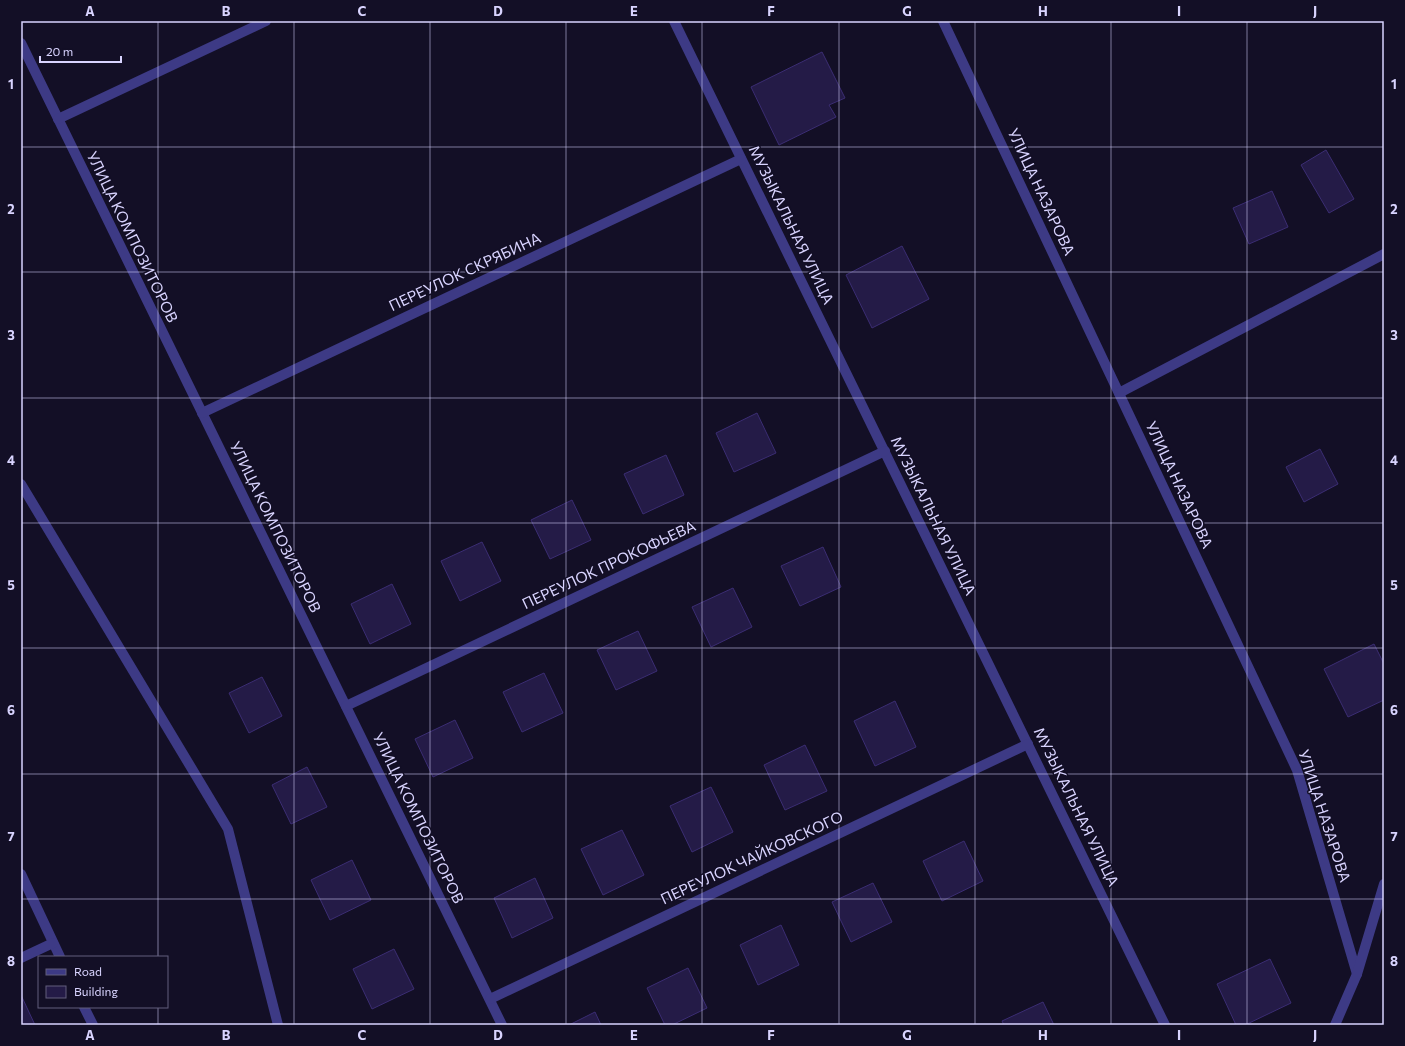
<svg xmlns="http://www.w3.org/2000/svg" width="1405" height="1046" font-family="Commissioner,sans-serif">
  <style>
    .building { fill: #241b47; stroke: #3b2d73 }
    .lines { fill: none; stroke-linecap: round; stroke-linejoin: round }
    .minor { stroke: #3d3a85; stroke-width: 10 }
    .grid { fill: none; stroke: #d9d4ff; stroke-width: 1; stroke-opacity: 0.55 }
    .labels { text-anchor: middle; stroke-width: 3; stroke-linejoin: round; paint-order: stroke }
    .street-label { font-size: 15px; fill: #d9d4ff; stroke: #130f26 }
    .neatline { fill: none; stroke: #d9d4ff; stroke-width: 1.5 }
    .grid-label { font-size: 13px; text-anchor: middle; font-weight: bold; fill: #d9d4ff }
  </style>
  <rect width="100%" height="100%" fill="#130f26"/>
  <g class="building">
    <path d="M822 52 845 98 829 105 836 117 779 145 751 87Z"/>
    <path d="M1326 150 1354 199 1329 213 1301 165Z"/>
    <path d="M1272 191 1288 227 1249 244 1233 208Z"/>
    <path d="M902 246 929 299 872 328 846 275Z"/>
    <path d="M757 413 776 453 734 472 716 433Z"/>
    <path d="M1320 449 1338 484 1304 502 1286 467Z"/>
    <path d="M666 455 684 495 643 514 624 474Z"/>
    <path d="M572 500 591 540 550 559 531 520Z"/>
    <path d="M482 542 501 581 460 601 441 561Z"/>
    <path d="M823 547 841 587 800 606 781 566Z"/>
    <path d="M392 584 411 624 370 644 351 604Z"/>
    <path d="M733 588 752 627 711 647 692 607Z"/>
    <path d="M638 631 657 671 616 690 597 650Z"/>
    <path d="M1374 644 1384 664V700L1348 717 1324 669Z"/>
    <path d="M544 673 563 713 522 732 503 692Z"/>
    <path d="M262 677 282 716 249 733 229 693Z"/>
    <path d="M895 701 916 747 875 766 854 721Z"/>
    <path d="M455 720 473 758 433 777 415 739Z"/>
    <path d="M805 745 827 791 785 810 764 765Z"/>
    <path d="M307 767 327 807 291 824 272 785Z"/>
    <path d="M711 787 733 832 692 852 670 806Z"/>
    <path d="M622 830 644 875 603 895 581 849Z"/>
    <path d="M964 841 983 881 942 901 923 861Z"/>
    <path d="M352 860 371 900 330 920 311 880Z"/>
    <path d="M535 878 553 918 512 938 494 898Z"/>
    <path d="M873 883 892 922 851 942 832 902Z"/>
    <path d="M781 925 799 965 758 985 740 945Z"/>
    <path d="M394 949 414 989 372 1009 353 969Z"/>
    <path d="M1270 959 1291 1003 1245 1025H1236L1217 984Z"/>
    <path d="M688 968 707 1008 672 1025H665L647 988Z"/>
    <path d="M21 995 35 1025H21Z"/>
    <path d="M1043 1002 1054 1025H1004L1002 1021Z"/>
    <path d="M595 1012 601 1025H569Z"/>
  </g>
  <g class="lines">
    <g class="minor">
      <path d="M674 21 1165 1025"/>
      <path d="M943 21 1297 770 1357 974"/>
      <path d="M21 43 502 1025"/>
      <path d="M58 119 266 21"/>
      <path d="M1119 393 1384 254"/>
      <path d="M202 413 741 159"/>
      <path d="M21 484 228 829 278 1025"/>
      <path d="M346 706 885 451"/>
      <path d="M21 874 60 957"/>
      <path d="M21 958 53 943"/>
      <path d="M490 999 1028 744"/>
      <path d="M84 1007 93 1025"/>
      <path d="M1335 1025 1357 974 1384 884"/>
    </g>
  </g>
  <path class="grid" d="M158 21V957M294 21V1025M430 21V1025M566 21V1025M702 21V1025M839 21V1025M975 21V1025M1111 21V1025M1247 21V1025M21 147H1384M21 272H1384M21 398H1384M21 523H1384M21 648H1384M21 774H1384M21 899H1384M158 1007V1025"/>
  <g class="labels">
    <g class="street-label">
      <text transform="translate(1041 192) rotate(65)" y="5">УЛИЦА НАЗАРОВА</text>
      <text transform="translate(791 225) rotate(64)" y="5">МУЗЫКАЛЬНАЯ УЛИЦА</text>
      <text transform="translate(132 237) rotate(64)" y="5">УЛИЦА КОМПОЗИТОРОВ</text>
      <text transform="translate(465 272) rotate(-25)" y="5">ПЕРЕУЛОК СКРЯБИНА</text>
      <text transform="translate(1179 485) rotate(65)" y="5">УЛИЦА НАЗАРОВА</text>
      <text transform="translate(933 516) rotate(64)" y="5">МУЗЫКАЛЬНАЯ УЛИЦА</text>
      <text transform="translate(275 527) rotate(64)" y="5">УЛИЦА КОМПОЗИТОРОВ</text>
      <text transform="translate(609 565) rotate(-25)" y="5">ПЕРЕУЛОК ПРОКОФЬЕВА</text>
      <text transform="translate(1076 807) rotate(64)" y="5">МУЗЫКАЛЬНАЯ УЛИЦА</text>
      <text transform="translate(1324 816) rotate(72)" y="5">УЛИЦА НАЗАРОВА</text>
      <text transform="translate(418 818) rotate(64)" y="5">УЛИЦА КОМПОЗИТОРОВ</text>
      <text transform="translate(752 858) rotate(-25)" y="5">ПЕРЕУЛОК ЧАЙКОВСКОГО</text>
    </g>
  </g>
  <rect width="1405" height="1046" fill="none" stroke="#130f26" stroke-width="44"/>
  <rect x="38" y="956" width="130" height="52" fill="#130f26" stroke="#625e7d"/>
  <rect x="46" y="969" width="20" height="6" fill="#3d3a85" stroke="#625e7d"/>
  <text x="74" y="976" font-size="12" fill="#d9d4ff">Road</text>
  <rect x="46" y="986" width="20" height="12" fill="#241b47" stroke="#625e7d"/>
  <text x="74" y="996" font-size="12" fill="#d9d4ff">Building</text>
  <path d="M40 56v6h81v-6" fill="none" stroke="#d9d4ff" stroke-width="2"/>
  <text x="46" y="56" font-size="12" fill="#d9d4ff" stroke="#130f26" stroke-width="3" paint-order="stroke">20 m</text>
  <rect x="22" y="22" width="1361" height="1002" class="neatline"/>
  <g class="grid-label">
    <text x="90" y="16">A</text>
    <text x="226" y="16">B</text>
    <text x="362" y="16">C</text>
    <text x="498" y="16">D</text>
    <text x="634" y="16">E</text>
    <text x="771" y="16">F</text>
    <text x="907" y="16">G</text>
    <text x="1043" y="16">H</text>
    <text x="1179" y="16">I</text>
    <text x="1315" y="16">J</text>
    <text x="11" y="89">1</text>
    <text x="1394" y="89">1</text>
    <text x="11" y="214">2</text>
    <text x="1394" y="214">2</text>
    <text x="11" y="340">3</text>
    <text x="1394" y="340">3</text>
    <text x="11" y="465">4</text>
    <text x="1394" y="465">4</text>
    <text x="11" y="590">5</text>
    <text x="1394" y="590">5</text>
    <text x="11" y="715">6</text>
    <text x="1394" y="715">6</text>
    <text x="11" y="841">7</text>
    <text x="1394" y="841">7</text>
    <text x="11" y="966">8</text>
    <text x="1394" y="966">8</text>
    <text x="90" y="1040">A</text>
    <text x="226" y="1040">B</text>
    <text x="362" y="1040">C</text>
    <text x="498" y="1040">D</text>
    <text x="634" y="1040">E</text>
    <text x="771" y="1040">F</text>
    <text x="907" y="1040">G</text>
    <text x="1043" y="1040">H</text>
    <text x="1179" y="1040">I</text>
    <text x="1315" y="1040">J</text>
  </g>
</svg>
